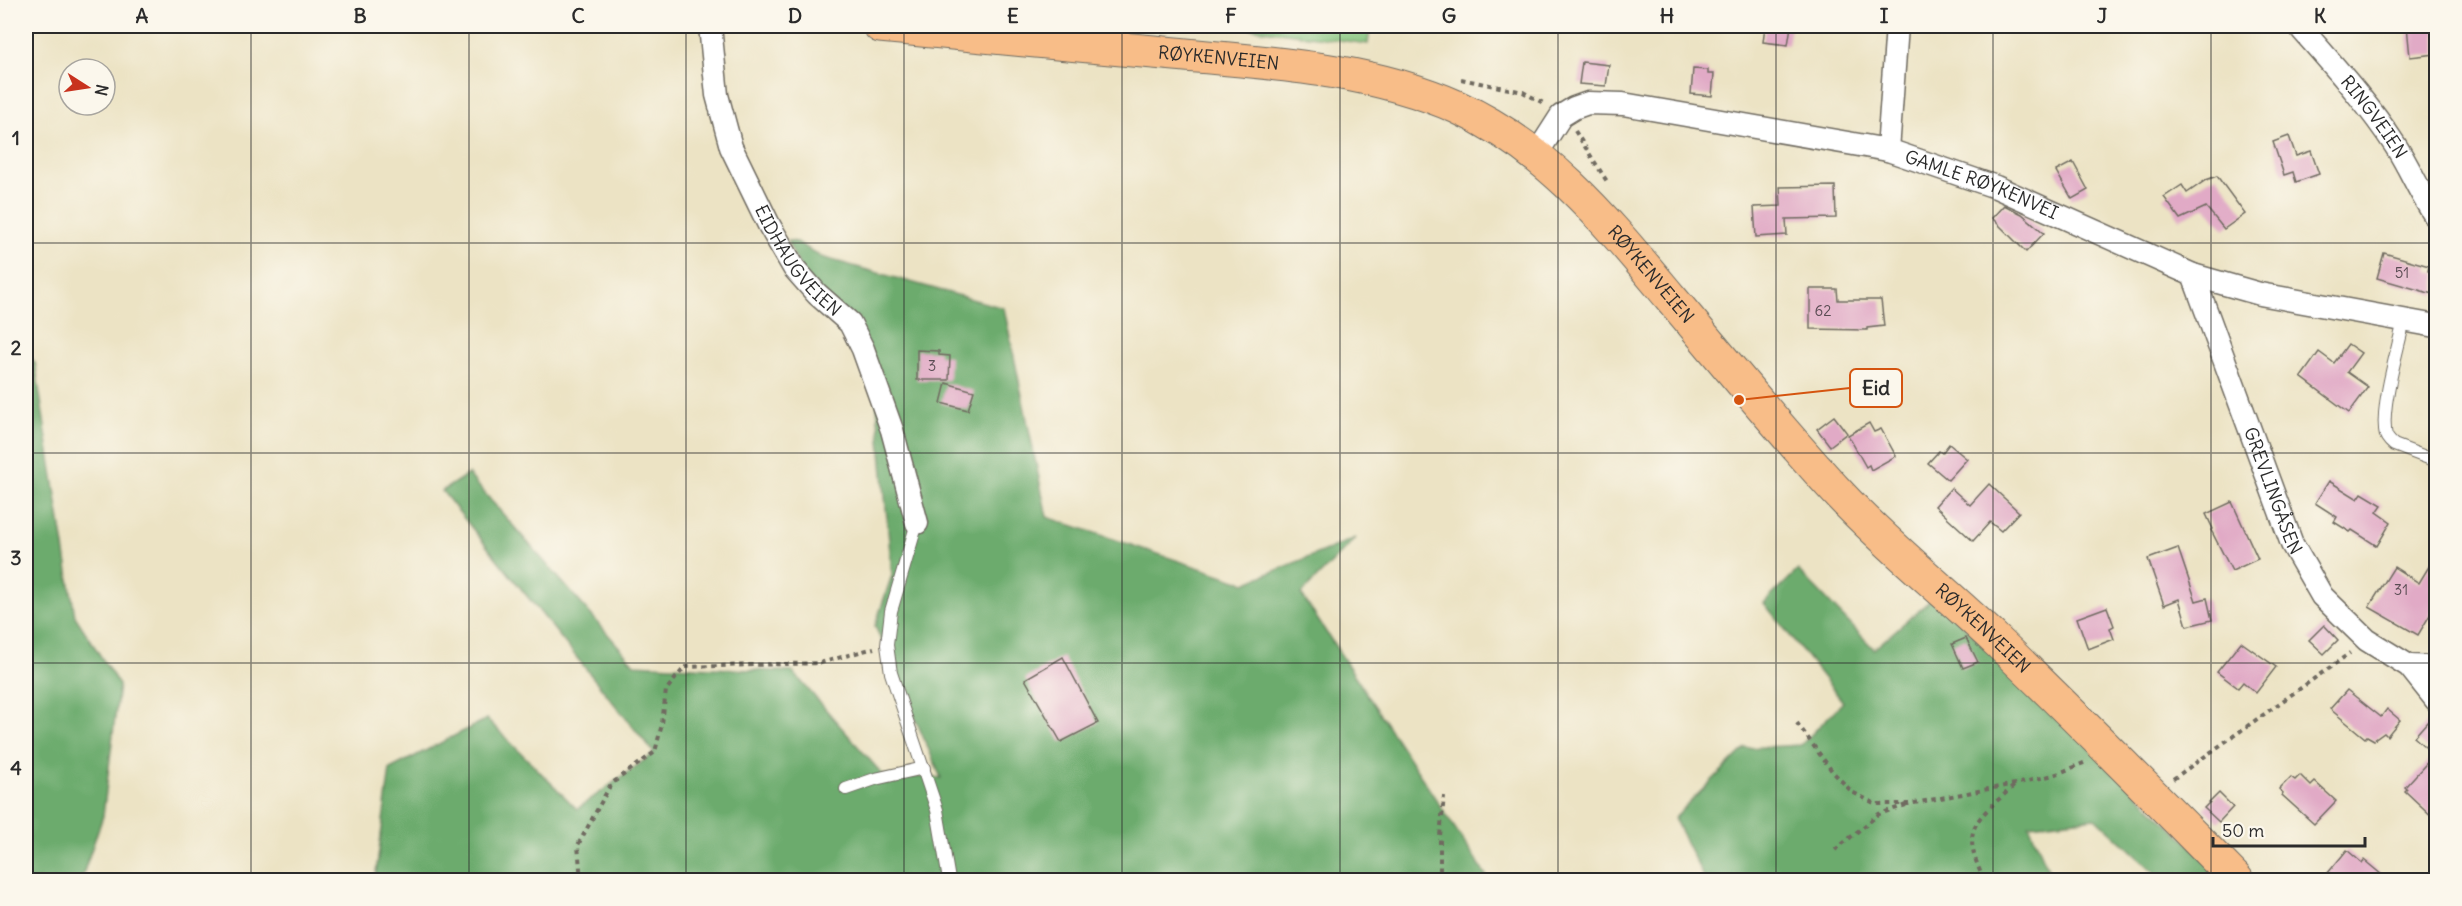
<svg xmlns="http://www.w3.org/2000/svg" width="2462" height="906" font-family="Delius,sans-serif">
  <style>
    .green { fill: #85c67e; stroke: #587854; stroke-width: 1.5 }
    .forest { fill: #6cab6d; stroke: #4c6b4c; stroke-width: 1.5 }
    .building { fill: #e1aac6 }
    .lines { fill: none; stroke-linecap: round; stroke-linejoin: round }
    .service-casing { stroke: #6f6b61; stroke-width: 14 }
    .minor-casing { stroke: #6f6b61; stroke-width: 25 }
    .primary-casing { stroke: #6f6b61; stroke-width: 35 }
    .path { stroke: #6f6b61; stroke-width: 4; stroke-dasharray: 4.5 4.5; stroke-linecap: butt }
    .service { stroke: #fff; stroke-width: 12 }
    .minor { stroke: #fff; stroke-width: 22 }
    .primary { stroke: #f8bd88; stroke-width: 33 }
    .grid { fill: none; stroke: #2b2b2b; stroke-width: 1.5; stroke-opacity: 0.55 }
    .labels { text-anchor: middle; stroke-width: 6; stroke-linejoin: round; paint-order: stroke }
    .number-label { font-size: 15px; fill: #584b52 }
    .street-label { font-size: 18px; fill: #2b2b2b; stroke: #fbf7ec }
    .leader { fill: none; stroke: #d5540f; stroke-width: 2 }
    .callout-dot { fill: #d5540f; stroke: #fbf7ec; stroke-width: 2 }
    .callout { fill: #fbf7ec; stroke: #d5540f; stroke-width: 2 }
    .callout-label { font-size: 20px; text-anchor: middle; font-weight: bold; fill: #2b2b2b }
    .neatline { fill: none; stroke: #2b2b2b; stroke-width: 2 }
    .grid-label { font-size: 20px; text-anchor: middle; font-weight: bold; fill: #2b2b2b }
  </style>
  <rect width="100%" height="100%" fill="#fbf7ec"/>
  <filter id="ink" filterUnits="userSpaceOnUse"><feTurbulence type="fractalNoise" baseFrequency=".0167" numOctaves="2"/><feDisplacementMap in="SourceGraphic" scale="12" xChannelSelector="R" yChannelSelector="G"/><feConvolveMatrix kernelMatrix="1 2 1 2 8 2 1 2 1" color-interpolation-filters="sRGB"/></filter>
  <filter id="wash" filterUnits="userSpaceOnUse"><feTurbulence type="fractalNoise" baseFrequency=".008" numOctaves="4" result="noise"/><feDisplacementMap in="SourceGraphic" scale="24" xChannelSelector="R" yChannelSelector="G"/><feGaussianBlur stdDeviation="1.35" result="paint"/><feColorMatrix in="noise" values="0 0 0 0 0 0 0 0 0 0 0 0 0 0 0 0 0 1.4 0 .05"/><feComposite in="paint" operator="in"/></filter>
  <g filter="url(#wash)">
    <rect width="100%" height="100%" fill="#ece3c4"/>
    <path class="green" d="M1234 26H1370L1368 44Z"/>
    <g class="forest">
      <path d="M787 241 797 242 821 257 1004 308 1047 517 1245 583 1356 538 1301 594 1489 880H375L390 769 487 719 577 809 654 753 442 491 468 474 634 664 793 672 883 775 941 778 875 626 892 575 874 373 818 303Z"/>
      <path d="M26 351 35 363 75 616 119 685 103 816 81 880H26Z"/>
      <path d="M1798 570 1874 649 1934 597 2226 880H2163L2096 818 2029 825 2053 880H1705L1674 818 1745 748 1801 745 1843 702 1764 603Z"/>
    </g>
    <g id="blocks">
      <g class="building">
        <path d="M1765 26H1791L1788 45 1763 42Z"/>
        <path d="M2407 26H2436V54L2410 57Z"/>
        <path d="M1582 62 1609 65 1606 86 1579 84Z"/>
        <path d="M1693 69 1708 70V74H1714L1712 96 1691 94Z"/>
        <path d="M2289 136 2296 156 2311 151 2319 174 2296 182 2293 172 2284 175 2273 142Z"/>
        <path d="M2073 162 2088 190 2072 199 2056 171Z"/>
        <path d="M2217 176 2245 214 2224 229 2206 207 2180 219 2164 197 2182 185 2187 193 2206 180Z"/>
        <path d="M1835 186 1836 218 1786 219 1787 235 1756 237 1754 207 1781 206 1780 187Z"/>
        <path d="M2004 205 2022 214 2044 233 2026 252 1992 218Z"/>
        <path d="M2384 253 2429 266 2428 271 2436 273V295L2377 278Z"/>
        <path d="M1810 289H1837L1838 300H1881L1884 326 1867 328V330L1810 329Z"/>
        <path d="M2348 344 2361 353 2347 372 2368 387 2349 413 2301 377 2319 352 2334 363Z"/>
        <path d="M917 350 939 351V355L950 356 949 380H917Z"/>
        <path d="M946 383 974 391 968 410 941 403Z"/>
        <path d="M1834 416 1847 433 1830 446 1817 429Z"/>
        <path d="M1869 423 1874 432 1881 429 1896 456 1871 470 1869 465 1866 467 1848 435Z"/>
        <path d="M1949 444 1967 459 1948 480 1928 463 1939 451 1942 453Z"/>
        <path d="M2329 481 2358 499 2362 493 2382 505 2377 512 2391 522 2377 546 2352 530 2350 532 2334 522 2337 517 2315 503Z"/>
        <path d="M1989 484 2019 512 2001 531 1990 522 1973 541 1935 506 1951 488 1970 505Z"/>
        <path d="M2232 502 2258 559 2232 571 2211 530 2213 529 2206 514Z"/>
        <path d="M2178 548 2196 601 2207 598 2212 620 2187 626 2179 599 2164 605 2148 559Z"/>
        <path d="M2436 555V605L2418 635 2369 607 2394 567 2419 583Z"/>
        <path d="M2107 607 2114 626 2110 628 2114 639 2088 649 2077 618Z"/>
        <path d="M2324 625 2338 640 2324 654 2309 640Z"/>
        <path d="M1966 638 1978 662 1963 668 1952 644Z"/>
        <path d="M2241 642 2276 667 2256 693 2243 682 2238 688 2217 672Z"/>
        <path d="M1063 657 1098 723 1061 742 1025 679Z"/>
        <path d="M2347 690 2381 717 2387 709 2400 720 2387 736 2384 733 2374 740 2367 736 2365 738 2330 709Z"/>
        <path d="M2428 721 2436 728V756L2434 775 2436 777V820L2405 791 2407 789 2405 787 2434 755 2414 737Z"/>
        <path d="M2300 775 2311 786 2315 782 2336 801 2314 824 2282 795 2283 793 2279 789 2291 777 2295 780Z"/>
        <path d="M2219 793 2233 807 2219 822 2204 808Z"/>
        <path d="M2347 850 2362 863 2364 860 2388 880H2322Z"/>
      </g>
    </g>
  </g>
  <g filter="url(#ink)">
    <use href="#blocks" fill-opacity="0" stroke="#6f6b61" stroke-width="1.5"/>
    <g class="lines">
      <g class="service-casing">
        <g id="service">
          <path d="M2404 320C2398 349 2382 402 2385 429 2385 436 2388 440 2394 445L2436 461"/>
          <path d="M917 523 891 611 887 645 891 673 937 810 949 880"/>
          <path d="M846 789 875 779 924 768"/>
        </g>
      </g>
      <g class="minor-casing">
        <g id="minor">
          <path id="s1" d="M710 26 717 95 731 147 769 225 794 268 817 294 850 323 863 349 892 430 917 523"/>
          <path id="s2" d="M2299 26C2332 64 2367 102 2395 145 2410 168 2420 194 2436 217"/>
          <path d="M1888 150 1897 26"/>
          <path id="s3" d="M1536 155 1561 116 1574 108 1588 103 1623 104 1888 150 1996 187 2193 275 2260 294 2436 326"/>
          <path id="s4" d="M2193 275 2292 544 2322 596 2367 640 2409 666 2436 700"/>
          <path d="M2409 666 2436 667"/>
        </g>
      </g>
      <g class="primary-casing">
        <g id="primary">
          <path id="s5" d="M880 26C978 36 1077 45 1175 54 1270 63 1369 68 1457 107 1548 148 1608 223 1670 297 1727 364 1782 433 1842 497 1891 549 1946 592 1997 641 2079 719 2158 800 2237 880"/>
        </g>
      </g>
      <g class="path">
        <path d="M1461 79 1523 92 1545 104"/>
        <path d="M1575 131 1608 183"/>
        <path d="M1797 723 1832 771 1852 792 1876 804H1909L2015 784 2054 775 2086 762"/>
        <path d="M2173 779 2350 653"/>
        <path d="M1835 850 1879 814 1906 805"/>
        <path d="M581 880 578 845 611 784 655 752 662 724 666 690 685 667 820 663 874 648"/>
        <path d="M1440 880V836L1444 796"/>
        <path d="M1984 880C1959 827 1975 821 2015 785"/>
      </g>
      <use href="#service" class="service"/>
      <use href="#minor" class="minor"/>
      <use href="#primary" class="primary"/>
    </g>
  </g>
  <path class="grid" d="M251 26V880M469 26V880M686 26V880M904 26V880M1122 26V880M1340 26V880M1558 26V880M1776 26V880M1993 26V880M2211 26V880M26 243H2436M26 453H2436M26 663H2436"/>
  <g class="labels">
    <g class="number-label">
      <text x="2402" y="278">51</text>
      <text x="1823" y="316">62</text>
      <text x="932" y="371">3</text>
      <text x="2401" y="595">31</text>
    </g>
    <g class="street-label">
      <text dy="6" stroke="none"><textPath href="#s5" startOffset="340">RØYKENVEIEN</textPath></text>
      <text dy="6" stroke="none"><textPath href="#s2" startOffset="118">RINGVEIEN</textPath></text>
      <text dy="6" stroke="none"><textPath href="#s3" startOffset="480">GAMLE RØYKENVEI</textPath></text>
      <text dy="6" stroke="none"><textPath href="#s1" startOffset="256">EIDHAUGVEIEN</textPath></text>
      <text dy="6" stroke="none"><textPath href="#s5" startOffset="843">RØYKENVEIEN</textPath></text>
      <text dy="6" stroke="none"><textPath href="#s4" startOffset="230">GREVLINGÅSEN</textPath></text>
      <text dy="6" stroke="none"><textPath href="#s5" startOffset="1329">RØYKENVEIEN</textPath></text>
    </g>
  </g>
  <path class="leader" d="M1739 400L1850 388"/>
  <circle class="callout-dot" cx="1739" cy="400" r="6"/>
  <rect class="callout" x="1850" y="369" width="52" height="38" rx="6"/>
  <g class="callout-label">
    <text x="1876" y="395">Eid</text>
  </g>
  <rect width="2462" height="906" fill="none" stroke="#fbf7ec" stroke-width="66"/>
  <g transform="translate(87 87) rotate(102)"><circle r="28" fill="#fbf7ec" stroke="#a8a59f" stroke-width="1.5"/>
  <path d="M0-4.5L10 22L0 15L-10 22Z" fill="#c8321e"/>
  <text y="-9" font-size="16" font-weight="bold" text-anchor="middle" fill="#2b2b2b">N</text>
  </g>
  <path d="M2213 837v9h152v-9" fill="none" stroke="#2b2b2b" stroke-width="3"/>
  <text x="2222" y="837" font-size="18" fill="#2b2b2b" stroke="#fbf7ec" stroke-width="4.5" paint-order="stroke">50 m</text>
  <rect x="33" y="33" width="2396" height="840" class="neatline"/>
  <g class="grid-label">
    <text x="142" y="23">A</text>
    <text x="360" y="23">B</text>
    <text x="578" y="23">C</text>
    <text x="795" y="23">D</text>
    <text x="1013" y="23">E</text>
    <text x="1231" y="23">F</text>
    <text x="1449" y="23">G</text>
    <text x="1667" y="23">H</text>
    <text x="1884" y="23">I</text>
    <text x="2102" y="23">J</text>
    <text x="2320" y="23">K</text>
    <text x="16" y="145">1</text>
    <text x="16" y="355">2</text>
    <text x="16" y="565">3</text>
    <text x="16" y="775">4</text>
  </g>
</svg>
